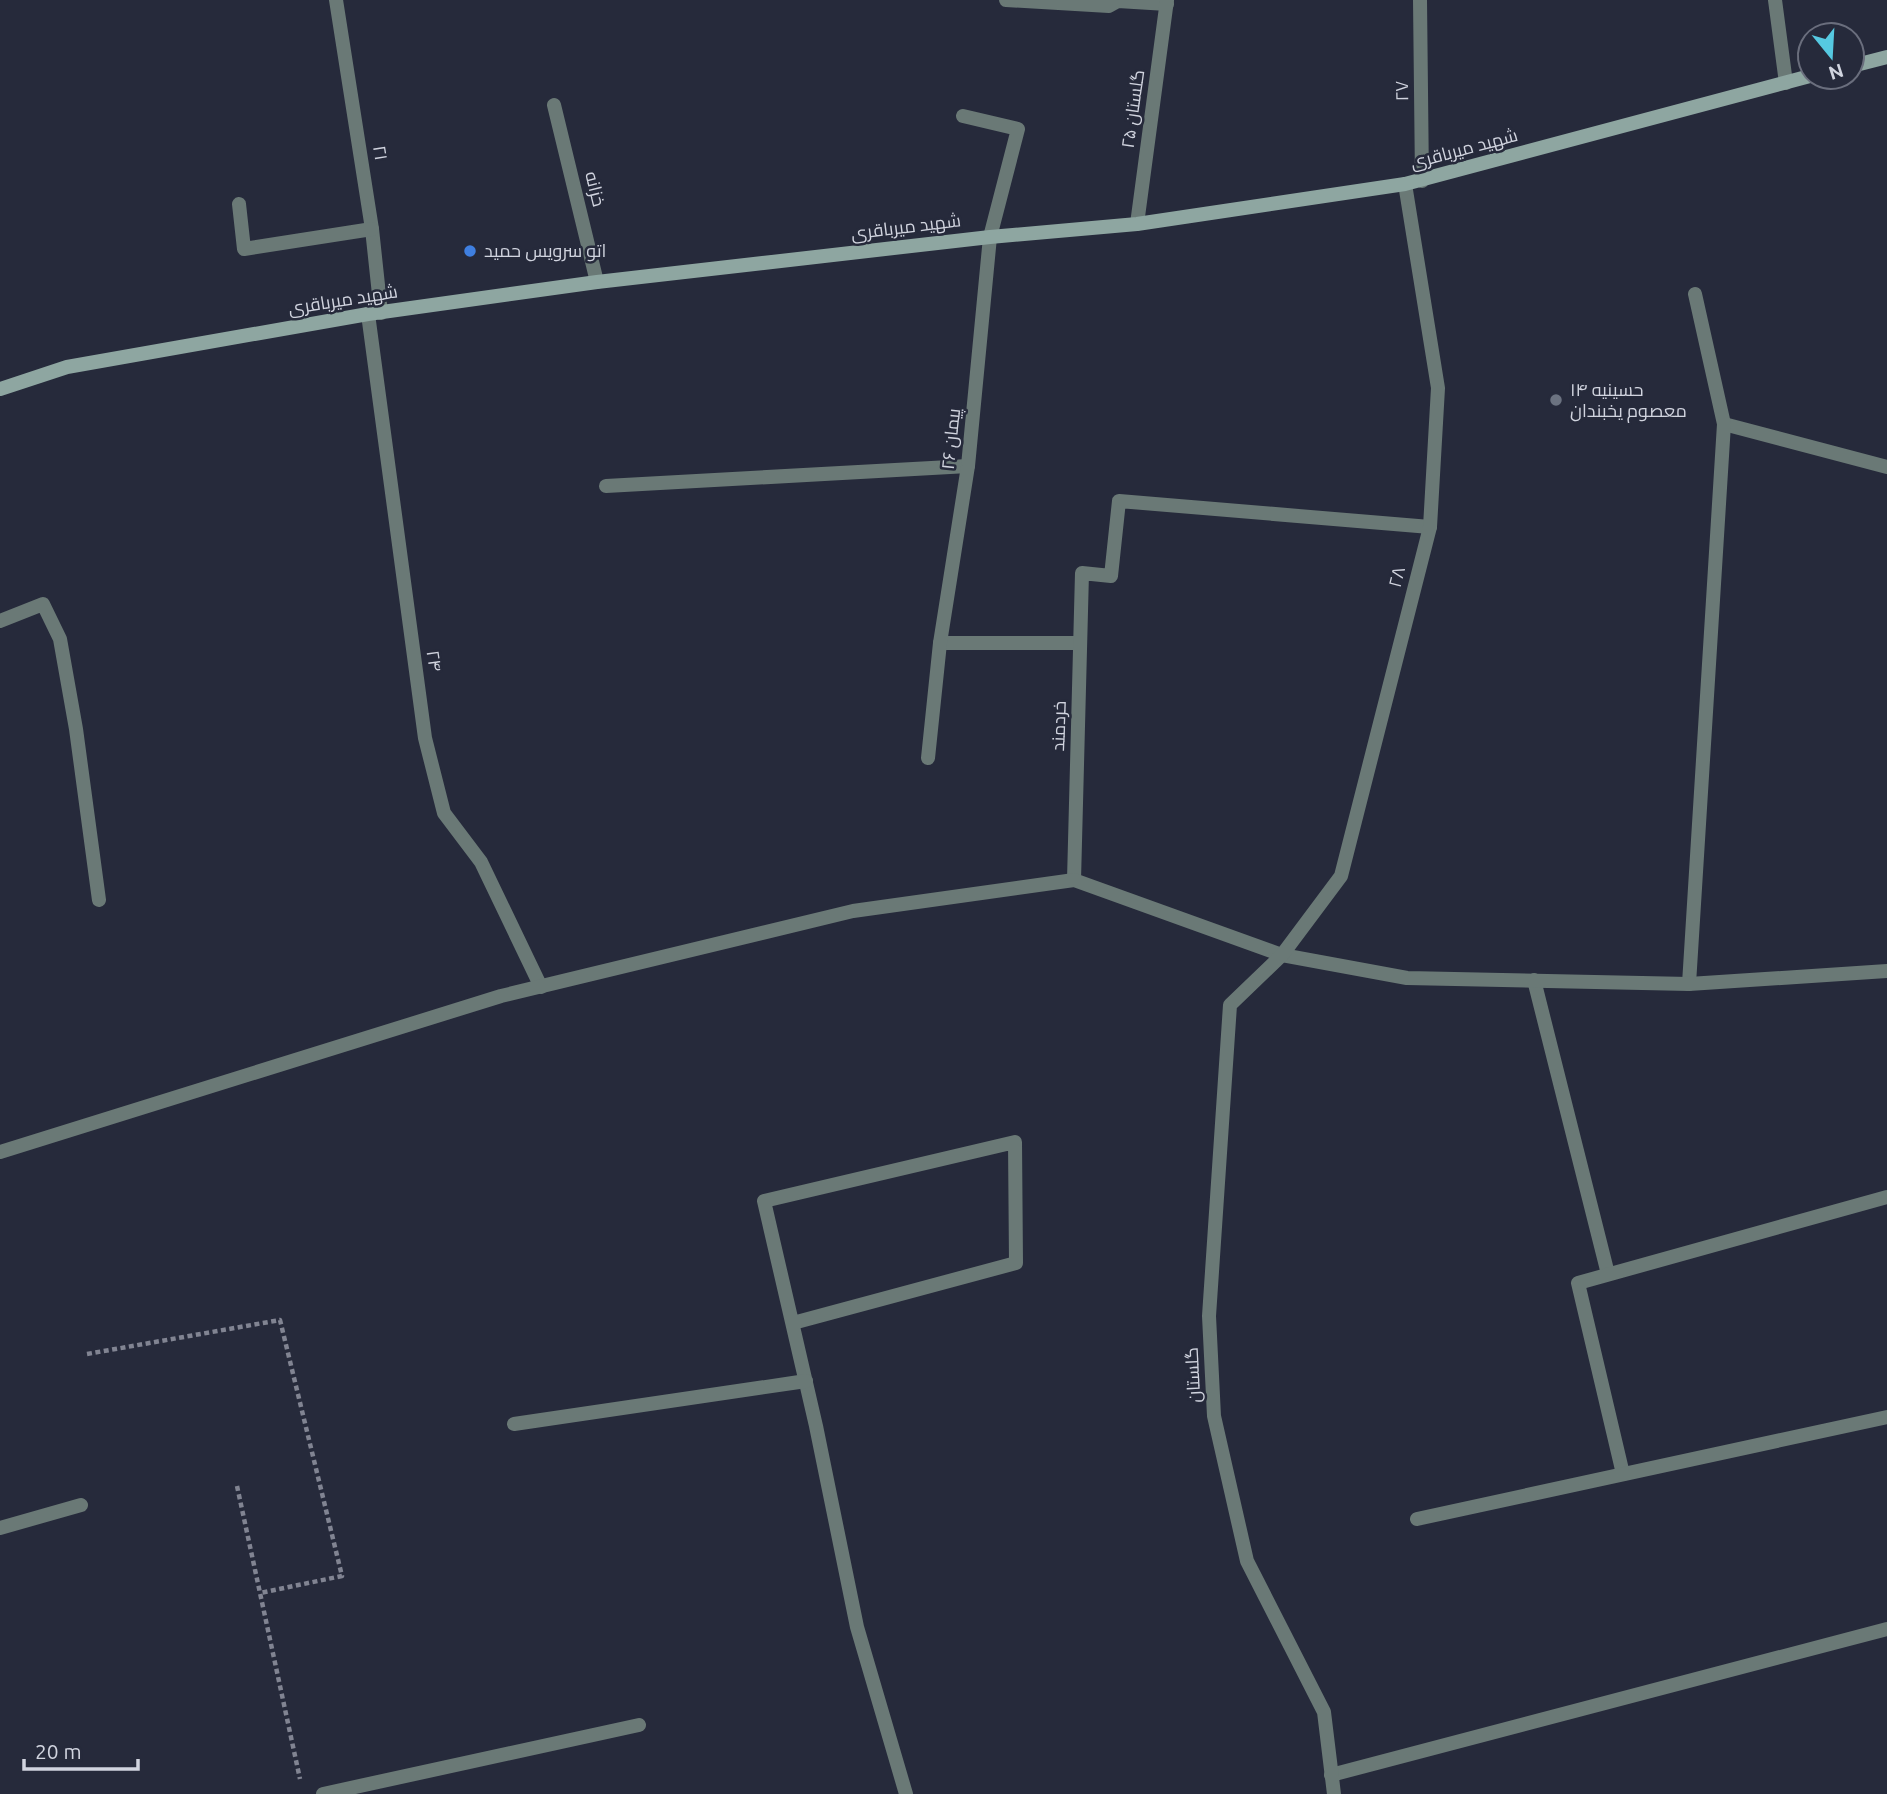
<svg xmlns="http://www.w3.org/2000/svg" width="1887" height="1794" font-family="Ubuntu,Cairo,sans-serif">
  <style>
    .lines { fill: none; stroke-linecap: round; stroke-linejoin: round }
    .path { stroke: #818492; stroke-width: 4.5; stroke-dasharray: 5 3.5; stroke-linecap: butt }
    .street { stroke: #6a7976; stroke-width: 14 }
    .secondary { stroke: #8ea6a1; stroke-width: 14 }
    .shop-dot { fill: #3f7fe0; stroke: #262a3b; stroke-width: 2.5 }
    .worship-dot { fill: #6b7280; stroke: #262a3b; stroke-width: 2.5 }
    .labels { text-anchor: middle; stroke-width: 5; stroke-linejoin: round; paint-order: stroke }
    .street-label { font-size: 18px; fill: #d1d4df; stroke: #262a3b }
    .poi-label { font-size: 18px; fill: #d1d4df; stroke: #262a3b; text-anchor: start }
  </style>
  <rect width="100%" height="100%" fill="#262a3b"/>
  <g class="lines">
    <g class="path">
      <path d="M87 1354 280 1320 342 1576 260 1593"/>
      <path d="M237 1486 300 1779"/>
    </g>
    <g class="street">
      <path d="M336 0 372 229 381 313"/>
      <path d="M1006 0 1109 6 1118 1 1167 4"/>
      <path d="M1420 0 1422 181"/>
      <path d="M1775 0 1786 83"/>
      <path d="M554 105 597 282"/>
      <path d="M239 204 244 249 372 229"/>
      <path d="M1137 224 1167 0"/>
      <path d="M368 314 425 738 444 813 481 862 541 987"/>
      <path d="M1724 424 1887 467"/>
      <path d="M606 486 968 466"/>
      <path d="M0 621 43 604 60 639 76 729 99 900"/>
      <path d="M940 643H1080"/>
      <path d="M928 758 940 643 968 466 990 237 1018 129 963 116"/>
      <path d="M1074 880 1082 573 1111 576 1119 501 1430 527"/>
      <path d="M1534 980 1608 1274"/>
      <path d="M1689 984 1724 424 1695 294"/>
      <path d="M0 1152 501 996 853 911 1074 880 1282 955 1407 978 1689 984 1887 971"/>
      <path d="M793 1323 1016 1263 1015 1142 764 1201 816 1426 857 1627 906 1794"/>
      <path d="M514 1424 806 1381"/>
      <path d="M1623 1474 1578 1283 1887 1197"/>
      <path d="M1417 1519 1887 1417"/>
      <path d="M0 1528 81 1505"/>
      <path d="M1331 1775 1887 1629"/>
      <path d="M323 1794 639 1725"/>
      <path d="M1334 1794 1324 1712 1247 1561 1214 1416 1209 1316 1230 1005 1282 955 1341 876 1430 527 1438 388 1405 184"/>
    </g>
    <g class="secondary">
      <path d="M1852 66 1887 57"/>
      <path d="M0 389 67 367 368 314 597 282 990 237 1137 224 1405 184 1810 76"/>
    </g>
  </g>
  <circle class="shop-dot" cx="470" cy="251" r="7"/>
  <circle class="worship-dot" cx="1556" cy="400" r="7"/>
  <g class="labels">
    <g class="street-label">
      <text transform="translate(1402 91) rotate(-91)" y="6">۲۷</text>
      <text transform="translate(1133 109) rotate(-82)" y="6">گلستان ۲۵</text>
      <text transform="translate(1464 149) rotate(-15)" y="6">شهید میرباقری</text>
      <text transform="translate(380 153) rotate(81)" y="6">۲۱</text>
      <text transform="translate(595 189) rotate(76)" y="6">خزانه</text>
      <text transform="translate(906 227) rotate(-7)" y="6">شهید میرباقری</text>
      <text transform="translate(343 300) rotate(-9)" y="6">شهید میرباقری</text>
      <text transform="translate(951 439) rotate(-84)" y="6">پیمان ۲۶</text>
      <text transform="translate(1397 577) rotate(-76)" y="6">۲۸</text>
      <text transform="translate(434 661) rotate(82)" y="6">۲۴</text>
      <text transform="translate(1059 726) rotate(-88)" y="6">خردمند</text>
      <text transform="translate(1193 1375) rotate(-93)" y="6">گلستان</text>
    </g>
    <g class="poi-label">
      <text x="484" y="257">اتو سرویس حمید</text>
      <text x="1570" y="396">حسینیه ۱۴<tspan x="1570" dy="21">معصوم یخبندان</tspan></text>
    </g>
  </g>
  <g transform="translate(1831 56) rotate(162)"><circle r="33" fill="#262a3b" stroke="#6a6e7d" stroke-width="2"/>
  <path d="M0-5L12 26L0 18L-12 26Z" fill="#56c9e1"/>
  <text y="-10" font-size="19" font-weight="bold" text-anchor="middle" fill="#d1d4df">N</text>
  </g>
  <path d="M24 1759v10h114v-10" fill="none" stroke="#d1d4df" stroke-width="3.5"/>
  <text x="35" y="1759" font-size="21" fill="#d1d4df" stroke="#262a3b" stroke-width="5" paint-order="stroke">20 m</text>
</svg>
